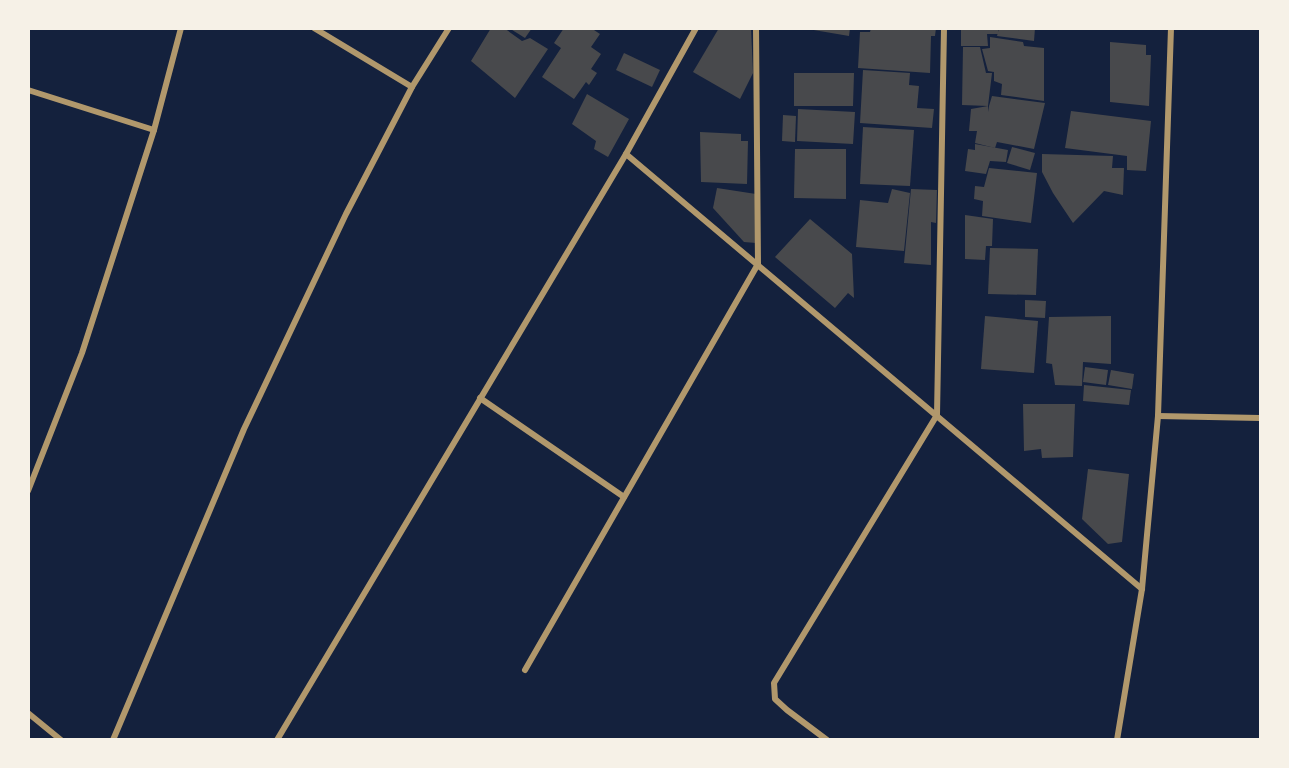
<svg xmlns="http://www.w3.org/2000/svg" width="1289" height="768" font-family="'PT Sans',sans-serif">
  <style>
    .building { fill: #48494c }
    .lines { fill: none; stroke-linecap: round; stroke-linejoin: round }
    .minor { stroke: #b1986c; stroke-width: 6 }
  </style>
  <rect width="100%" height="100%" fill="#14213d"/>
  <g class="building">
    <path d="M491 28H504L522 41 530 38 548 49 515 98 471 61Z"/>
    <path d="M509 28H532L525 38Z"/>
    <path d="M564 28H591L600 34 591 47 601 54 591 69 597 73 589 85 586 82 574 99 542 77 561 48 554 43Z"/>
    <path d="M719 28H751L753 73 740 99 693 72Z"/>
    <path d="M802 28H850L849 36Z"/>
    <path d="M871 28H936L935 36H931L930 73 858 68 860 32H870Z"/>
    <path d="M961 28H998V34H987L988 46H961Z"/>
    <path d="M999 28H1035L1034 41 997 36Z"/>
    <path d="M990 37 1023 42 1024 46 1044 48V101L1001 95 1002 84 994 81V72L988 71 982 49 990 48Z"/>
    <path d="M1110 42 1146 45V55H1151L1149 106 1110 102Z"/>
    <path d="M963 47H980L986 73H992L988 106 962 105Z"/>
    <path d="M624 53 660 70 652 87 616 70Z"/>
    <path d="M863 70 910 73 909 85 919 86 917 108 934 109 932 128 860 123Z"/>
    <path d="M794 73H854L853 106H794Z"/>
    <path d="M587 94 629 119 608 157 594 149 596 141 572 124Z"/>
    <path d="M992 96 1045 103 1034 149 997 142 995 148 975 143 977 131H969L971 109 988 106V112L989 106H992H989Z"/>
    <path d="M798 109 855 112 853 144 797 141Z"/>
    <path d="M1071 111 1151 121 1146 171 1127 170V156L1065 148Z"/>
    <path d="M783 115 796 116 795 142 782 141Z"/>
    <path d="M863 127 914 130 910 186 860 184Z"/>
    <path d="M700 132 741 134V141H748L747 184 701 182Z"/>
    <path d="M975 144 1008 150 1006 162 990 161 986 174 965 171 968 149 975 150Z"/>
    <path d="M1012 147 1035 153 1030 170 1007 163Z"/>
    <path d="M795 149H846V199L794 198Z"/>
    <path d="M1042 154 1113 156 1112 168H1124L1123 195 1104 191 1073 223 1053 193 1042 172Z"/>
    <path d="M989 168 1037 173 1031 223 982 216 983 201 974 199 975 186 984 187Z"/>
    <path d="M717 188 756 194V243L744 242 713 208Z"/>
    <path d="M892 189 910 193 904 251 856 247 860 200 888 203Z"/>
    <path d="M911 189 937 190 936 223 931 222V265L904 263Z"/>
    <path d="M965 215 993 219 992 246H986L985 260 965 259Z"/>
    <path d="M810 219 852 254 854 298 848 293 835 308 775 257Z"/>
    <path d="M990 248 1038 249 1036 295 988 294Z"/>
    <path d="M1025 300 1046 301 1045 318 1025 317Z"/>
    <path d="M985 316 1038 321 1034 373 981 369Z"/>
    <path d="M1111 316V364L1083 362 1082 386 1055 385 1052 364 1046 363 1049 317Z"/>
    <path d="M1085 367 1108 370 1106 385 1083 382Z"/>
    <path d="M1111 370 1134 374 1132 389 1108 385Z"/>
    <path d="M1084 385 1131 390 1129 405 1083 401Z"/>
    <path d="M1023 404H1075L1073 457 1042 458 1041 449 1024 451Z"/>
    <path d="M1088 469 1129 474 1122 542 1108 544 1082 519Z"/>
  </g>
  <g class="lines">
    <g class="minor">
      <path d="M314 28 412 87"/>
      <path d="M28 90 154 130"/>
      <path d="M626 154 1142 589"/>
      <path d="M480 398 624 497"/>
      <path d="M1158 416 1260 418"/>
      <path d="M28 491 82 353 154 130 181 28"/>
      <path d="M525 670 758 264 756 28"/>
      <path d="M28 713 61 740"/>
      <path d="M113 740 244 429 346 214 412 87 449 28"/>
      <path d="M277 740 626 154 696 28"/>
      <path d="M827 740 787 710 775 699 774 683 937 415 944 28"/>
      <path d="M1117 740 1142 589 1158 416 1171 28"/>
    </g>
  </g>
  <rect width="1289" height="768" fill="none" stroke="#f6f1e7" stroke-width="60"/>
</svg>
